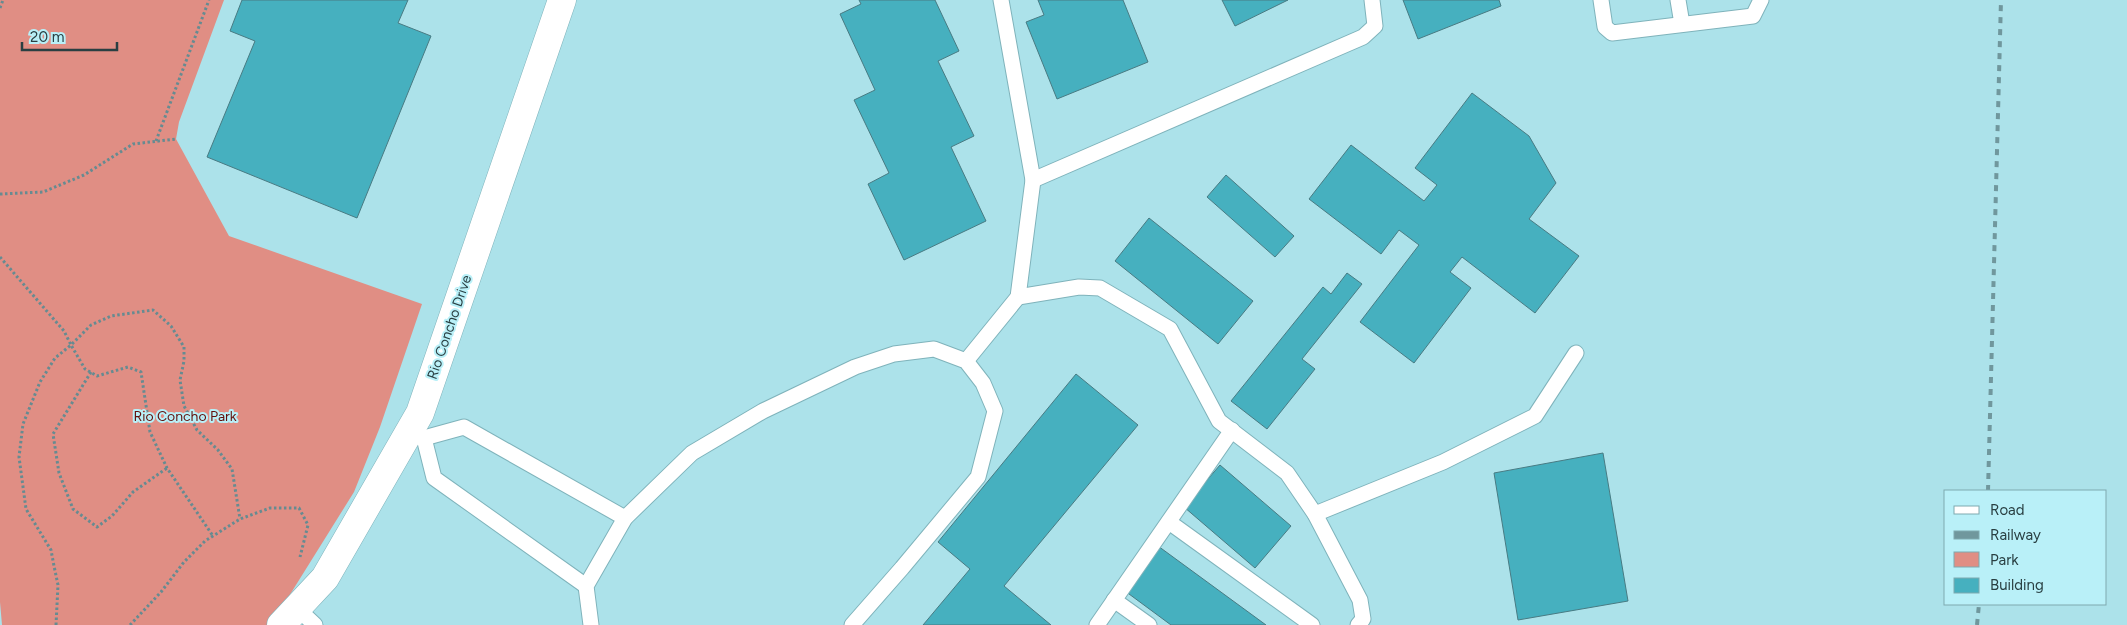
<svg xmlns="http://www.w3.org/2000/svg" width="2127" height="625" font-family="Figtree,sans-serif">
  <style>
    .green { fill: #e08e84 }
    .building { fill: #46b0bf; stroke: #487b83 }
    .lines { fill: none; stroke-linecap: round; stroke-linejoin: round }
    .service-casing { stroke: #7fb3bb; stroke-width: 17 }
    .tertiary-casing { stroke: #7fb3bb; stroke-width: 29 }
    .path { stroke: #668b91; stroke-width: 3; stroke-dasharray: 2.5 2.5; stroke-linecap: butt }
    .service { stroke: #fff; stroke-width: 15 }
    .tertiary { stroke: #fff; stroke-width: 28 }
    .rail { stroke: #70979d; stroke-width: 4; stroke-dasharray: 6 6; stroke-linecap: butt }
    .labels { text-anchor: middle; stroke-width: 4; stroke-linejoin: round; paint-order: stroke }
    .street-label { font-size: 14px; fill: #293f42; stroke: #b9f0f8 }
    .park-label { font-size: 14px; fill: #62100d; stroke: #b9f0f8 }
  </style>
  <rect width="100%" height="100%" fill="#ace2ea"/>
  <path class="green" d="M0 0H224L179 122 176 139 229 236 422 304 380 427 354 492 271 625H2L0 602Z"/>
  <g class="building">
    <path d="M242 0H408L398 23 431 36 357 218 207 157 255 41 230 31Z"/>
    <path d="M859 0H935L959 51 938 61 974 136 951 147 986 221 904 260 868 184 889 173 854 100 875 90 840 14 861 4Z"/>
    <path d="M1038 0H1123L1148 62 1057 99 1026 22 1044 15Z"/>
    <path d="M1222 0H1288L1235 26Z"/>
    <path d="M1403 0H1499L1501 6 1418 39Z"/>
    <path d="M1472 93 1529 136 1556 183 1529 219 1579 256 1535 313 1462 257 1450 272 1471 288 1414 363 1360 322 1419 245 1399 230 1381 254 1309 199 1351 145 1424 201 1437 185 1415 168Z"/>
    <path d="M1226 175 1294 236 1275 257 1207 197Z"/>
    <path d="M1149 218 1253 301 1218 344 1115 261Z"/>
    <path d="M1347 273 1362 284 1302 359 1315 369 1267 429 1231 401 1323 287 1331 294Z"/>
    <path d="M1076 374 1138 425 1004 586 1051 625H923L970 569 938 542Z"/>
    <path d="M1603 453 1628 601 1518 620 1494 473Z"/>
    <path d="M1220 465 1291 526 1255 568 1184 507Z"/>
    <path d="M1158 546 1266 625H1171L1125 591Z"/>
  </g>
  <g class="lines">
    <g class="service-casing">
      <g id="service">
        <path d="M1601 0 1605 27 1612 33 1753 16 1761 0"/>
        <path d="M1678 0 1682 24"/>
        <path d="M1033 180 1363 37 1375 26 1372 0"/>
        <path d="M1018 297 1079 287 1100 288 1170 329 1219 421 1287 473 1315 514 1360 600 1363 619 1358 625"/>
        <path d="M966 361 1018 297 1033 180 1001 0"/>
        <path d="M410 430 424 438 434 478 586 586"/>
        <path d="M424 438 464 427 625 518"/>
        <path d="M1315 514 1443 462 1535 416 1576 353"/>
        <path d="M1169 522 1312 625"/>
        <path d="M1114 600 1149 625"/>
        <path d="M297 608 315 625"/>
        <path d="M591 625 586 586 625 518 692 453 763 411 855 367 894 354 934 349 966 361 983 383 995 411 978 477 902 568 852 625"/>
        <path d="M1097 625 1232 430"/>
      </g>
    </g>
    <g class="tertiary-casing">
      <path id="tertiary" d="M281 625 325 578 420 413 562 0"/>
    </g>
    <g class="path">
      <path d="M0 8 3 0"/>
      <path d="M156 141 209 0"/>
      <path d="M0 194 43 192 84 175 133 144 176 139"/>
      <path d="M0 257 64 331 71 345 91 325 111 316 153 310 171 326 184 347V361L180 380 184 406 197 430 218 450 232 469 240 519"/>
      <path d="M91 372 53 434 59 473 73 509 97 527 112 516 133 492 167 468"/>
      <path d="M56 625 58 585 54 566 51 550 26 509 19 457 23 424 40 382 55 358 71 345 85 369 97 376 128 367 141 372 150 432 167 468 213 536"/>
      <path d="M130 625 161 592 184 562 205 541 240 519 270 508H299L308 525 300 557"/>
    </g>
    <use href="#service" class="service"/>
    <use href="#tertiary" class="tertiary"/>
    <g class="rail">
      <path d="M1988 491 2001 0"/>
      <path d="M1977 625 1979 604"/>
    </g>
  </g>
  <g class="labels">
    <g class="street-label">
      <text transform="translate(449 327) rotate(-71)" y="5">Rio Concho Drive</text>
    </g>
    <g class="park-label">
      <text x="185" y="421">Rio Concho Park</text>
    </g>
  </g>
  <rect x="1944" y="490" width="162" height="115" fill="#b9f0f8" stroke="#7fa9af"/>
  <rect x="1954" y="506" width="25" height="8" fill="#ffffff" stroke="#7fa9af"/>
  <text x="1990" y="515" font-size="15" fill="#293f42">Road</text>
  <rect x="1954" y="531" width="25" height="8" fill="#70979d" stroke="#7fa9af"/>
  <text x="1990" y="540" font-size="15" fill="#293f42">Railway</text>
  <rect x="1954" y="552" width="25" height="15" fill="#e08e84" stroke="#7fa9af"/>
  <text x="1990" y="565" font-size="15" fill="#293f42">Park</text>
  <rect x="1954" y="578" width="25" height="15" fill="#46b0bf" stroke="#7fa9af"/>
  <text x="1990" y="590" font-size="15" fill="#293f42">Building</text>
  <path d="M22 42v8h95v-8" fill="none" stroke="#293f42" stroke-width="2.5"/>
  <text x="30" y="42" font-size="15" fill="#293f42" stroke="#b9f0f8" stroke-width="4" paint-order="stroke">20 m</text>
</svg>
